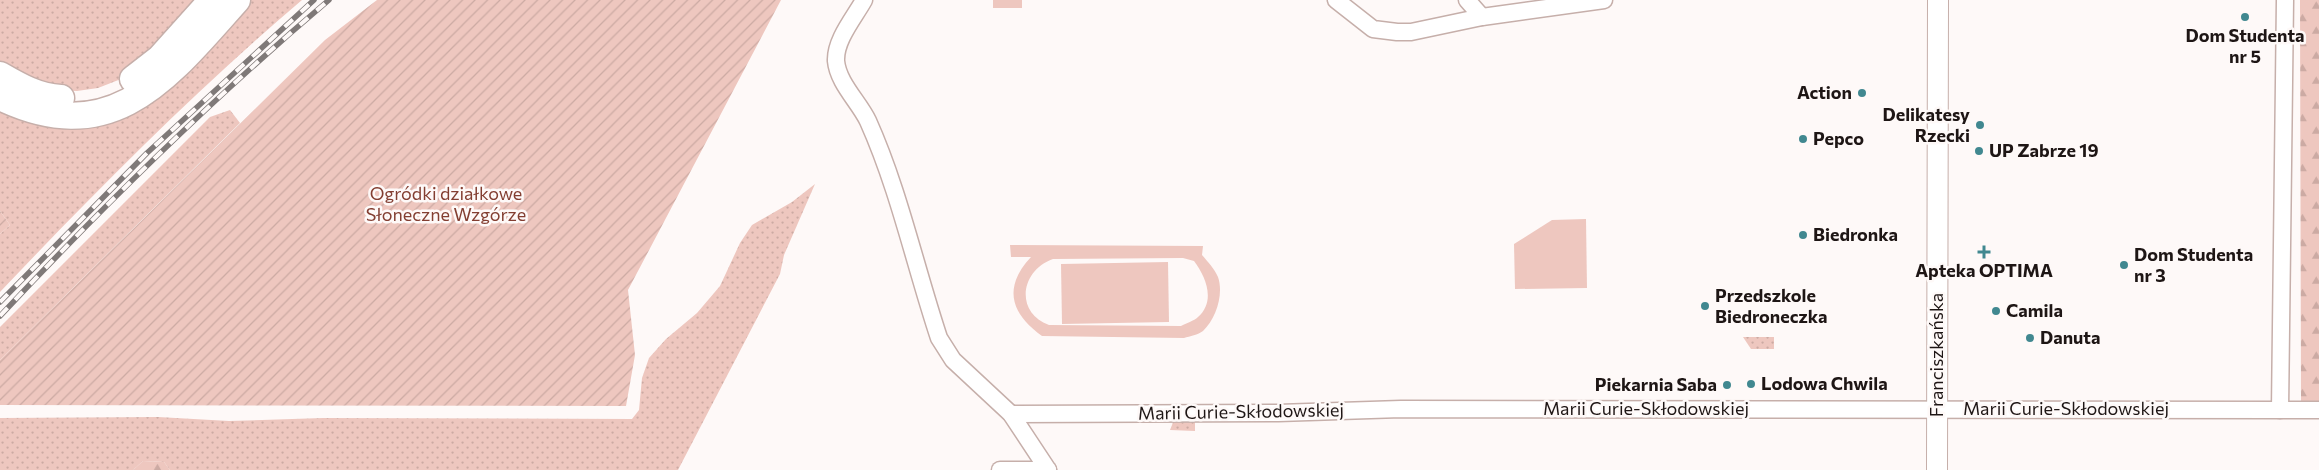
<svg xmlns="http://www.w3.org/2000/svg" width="2319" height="470" font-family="Commissioner,sans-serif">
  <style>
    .grass { fill: url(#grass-dots) }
    .forest { fill: url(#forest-firs) }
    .park { fill: #eec7bf; fill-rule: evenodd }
    .garden { fill: url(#garden-furrows) }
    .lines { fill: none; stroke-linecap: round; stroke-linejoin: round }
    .minor-casing { stroke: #c6afaa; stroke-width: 19 }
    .tertiary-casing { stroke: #c6afaa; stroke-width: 22 }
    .primary-casing { stroke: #c6afaa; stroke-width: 29 }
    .minor { stroke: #fff; stroke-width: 16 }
    .tertiary { stroke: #fff; stroke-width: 20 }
    .primary { stroke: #fff; stroke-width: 26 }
    .rail-casing { stroke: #7f7978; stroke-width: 5.5 }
    .rail { stroke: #fef9f8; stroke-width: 4; stroke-dasharray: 11; stroke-linecap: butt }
    .poi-dot { fill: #418890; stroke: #fef9f8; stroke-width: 2 }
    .labels { text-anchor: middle; stroke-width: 5; stroke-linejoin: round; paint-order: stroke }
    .poi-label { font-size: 18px; font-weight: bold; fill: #1e1615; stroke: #fef9f8; text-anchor: start }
    .park-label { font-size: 18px; fill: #833e31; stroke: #fef9f8 }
    .street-label { font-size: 18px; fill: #1e1615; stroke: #fef9f8 }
  </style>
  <defs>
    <pattern id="grass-dots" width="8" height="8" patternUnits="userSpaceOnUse" patternTransform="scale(1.25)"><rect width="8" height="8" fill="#eec7bf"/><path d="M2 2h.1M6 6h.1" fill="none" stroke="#ccaaa3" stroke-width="1.8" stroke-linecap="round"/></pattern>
    <pattern id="forest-firs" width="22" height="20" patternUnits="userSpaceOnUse" patternTransform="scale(1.25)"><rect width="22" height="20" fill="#eec7bf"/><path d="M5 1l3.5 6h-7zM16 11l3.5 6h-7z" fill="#ccaaa3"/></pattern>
    <pattern id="garden-furrows" width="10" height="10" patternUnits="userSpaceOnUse" patternTransform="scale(1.25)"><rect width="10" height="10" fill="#eec7bf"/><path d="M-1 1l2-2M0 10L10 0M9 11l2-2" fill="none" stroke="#ccaaa3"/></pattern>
  </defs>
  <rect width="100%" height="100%" fill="#fef9f8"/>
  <g class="grass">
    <path d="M0 0H203L121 79 98 88 77 91 53 90 0 66Z"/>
    <path d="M246 0H302C195 91 97 190 0 292V234L10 225 0 211V104L111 117Z"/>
    <path d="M230 110 240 123 0 360V327L210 117Z"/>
    <path d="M815 184 784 255 780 274 678 470H170L164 462 143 461 133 470H0V418L158 417 229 421 323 418 632 419 639 410 642 378 649 358 666 339 697 313 720 286 740 243 752 225 792 202Z"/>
    <path d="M1743 337H1774V349H1751Z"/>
    <path d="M1195 419V431L1170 430 1174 420Z"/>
  </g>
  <g class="forest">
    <path d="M2300 0H2319V403L2301 404Z"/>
    <path d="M143 461 164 462 170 470H133Z"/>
  </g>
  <g class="park">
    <rect x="993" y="0" width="29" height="8"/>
    <path d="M1586 219 1587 288 1515 289 1514 244 1552 220Z"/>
    <path d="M1010 245 1203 246 1202 255C1208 262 1214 268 1218 277 1224 294 1216 319 1203 331 1198 335 1190 336 1184 338L1042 336C1010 313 1003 287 1031 257H1011ZM1183 258 1194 261C1206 277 1216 301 1198 317 1194 321 1186 323 1181 326L1049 325C1014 312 1021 270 1053 259Z"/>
    <path d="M1168 262 1169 322 1062 324 1061 264Z"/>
  </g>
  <g class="garden">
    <path d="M377 0H781L628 290 635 355 626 406 0 405V360L325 40Z"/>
    <path d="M0 211 10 225 0 234Z"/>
  </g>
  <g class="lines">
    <g class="minor-casing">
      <g id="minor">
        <path d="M864 0C854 18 835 40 836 61 838 83 859 102 868 121 899 190 915 266 939 338L953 360 1011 414 1048 470"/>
        <path d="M1336 0 1373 29 1397 32H1411L1482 17 1604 0"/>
        <path d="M1467 0 1482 17"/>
        <path d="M2280 410 2285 0"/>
        <path d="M1011 414 1278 413 1401 409 2319 410"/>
        <path d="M1000 470H1048"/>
      </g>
    </g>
    <g class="tertiary-casing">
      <path id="tertiary" d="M1937 470 1938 0"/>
    </g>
    <g class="primary-casing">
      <g id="primary">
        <path d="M0 75C19 86 38 97 61 98"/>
        <path d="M133 79 160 58 212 0"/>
        <path d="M0 97C113 152 169 76 237 0"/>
      </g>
    </g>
    <use href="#minor" class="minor"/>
    <use href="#tertiary" class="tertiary"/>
    <use href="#primary" class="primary"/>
    <g class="rail-casing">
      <g id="rail">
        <path d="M0 302 147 153 314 0"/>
        <path d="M0 316C104 205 213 98 329 0"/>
      </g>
    </g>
    <use href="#rail" class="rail"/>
  </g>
  <g class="poi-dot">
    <circle cx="2245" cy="17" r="5"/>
    <circle cx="1862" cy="93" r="5"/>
    <circle cx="1980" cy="125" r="5"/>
    <circle cx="1803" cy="139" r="5"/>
    <circle cx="1979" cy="151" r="5"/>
    <circle cx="1803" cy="235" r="5"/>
    <path d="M1981.5 244.5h5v5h5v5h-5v5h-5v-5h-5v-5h5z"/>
    <circle cx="2124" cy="265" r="5"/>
    <circle cx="1705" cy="306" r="5"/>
    <circle cx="1996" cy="311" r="5"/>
    <circle cx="2030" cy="338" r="5"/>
    <circle cx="1751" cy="384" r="5"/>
    <circle cx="1727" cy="385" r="5"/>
  </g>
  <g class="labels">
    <g class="poi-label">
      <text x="2245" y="42" text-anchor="middle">Dom Studenta<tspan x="2245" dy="21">nr 5</tspan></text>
      <text x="1852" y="99" text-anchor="end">Action</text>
      <text x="1970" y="121" text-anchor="end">Delikatesy<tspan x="1970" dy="21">Rzecki</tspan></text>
      <text x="1813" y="145">Pepco</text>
      <text x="1989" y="157">UP Zabrze 19</text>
      <text x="1813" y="241">Biedronka</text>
      <text x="2134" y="261">Dom Studenta<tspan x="2134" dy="21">nr 3</tspan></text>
      <text x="1984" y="277" text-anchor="middle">Apteka OPTIMA</text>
      <text x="1715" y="302">Przedszkole<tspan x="1715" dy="21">Biedroneczka</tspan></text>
      <text x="2006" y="317">Camila</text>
      <text x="2040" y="344">Danuta</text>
      <text x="1761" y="390">Lodowa Chwila</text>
      <text x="1717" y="391" text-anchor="end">Piekarnia Saba</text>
    </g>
    <g class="park-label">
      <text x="446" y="200">Ogródki działkowe<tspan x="446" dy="21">Słoneczne Wzgórze</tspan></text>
    </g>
    <g class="street-label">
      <text transform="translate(1937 355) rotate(-90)" y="6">Franciszkańska</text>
      <text x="1646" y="415">Marii Curie-Skłodowskiej</text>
      <text x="2066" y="415">Marii Curie-Skłodowskiej</text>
      <text transform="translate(1241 412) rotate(-1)" y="6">Marii Curie-Skłodowskiej</text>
    </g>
  </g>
</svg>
